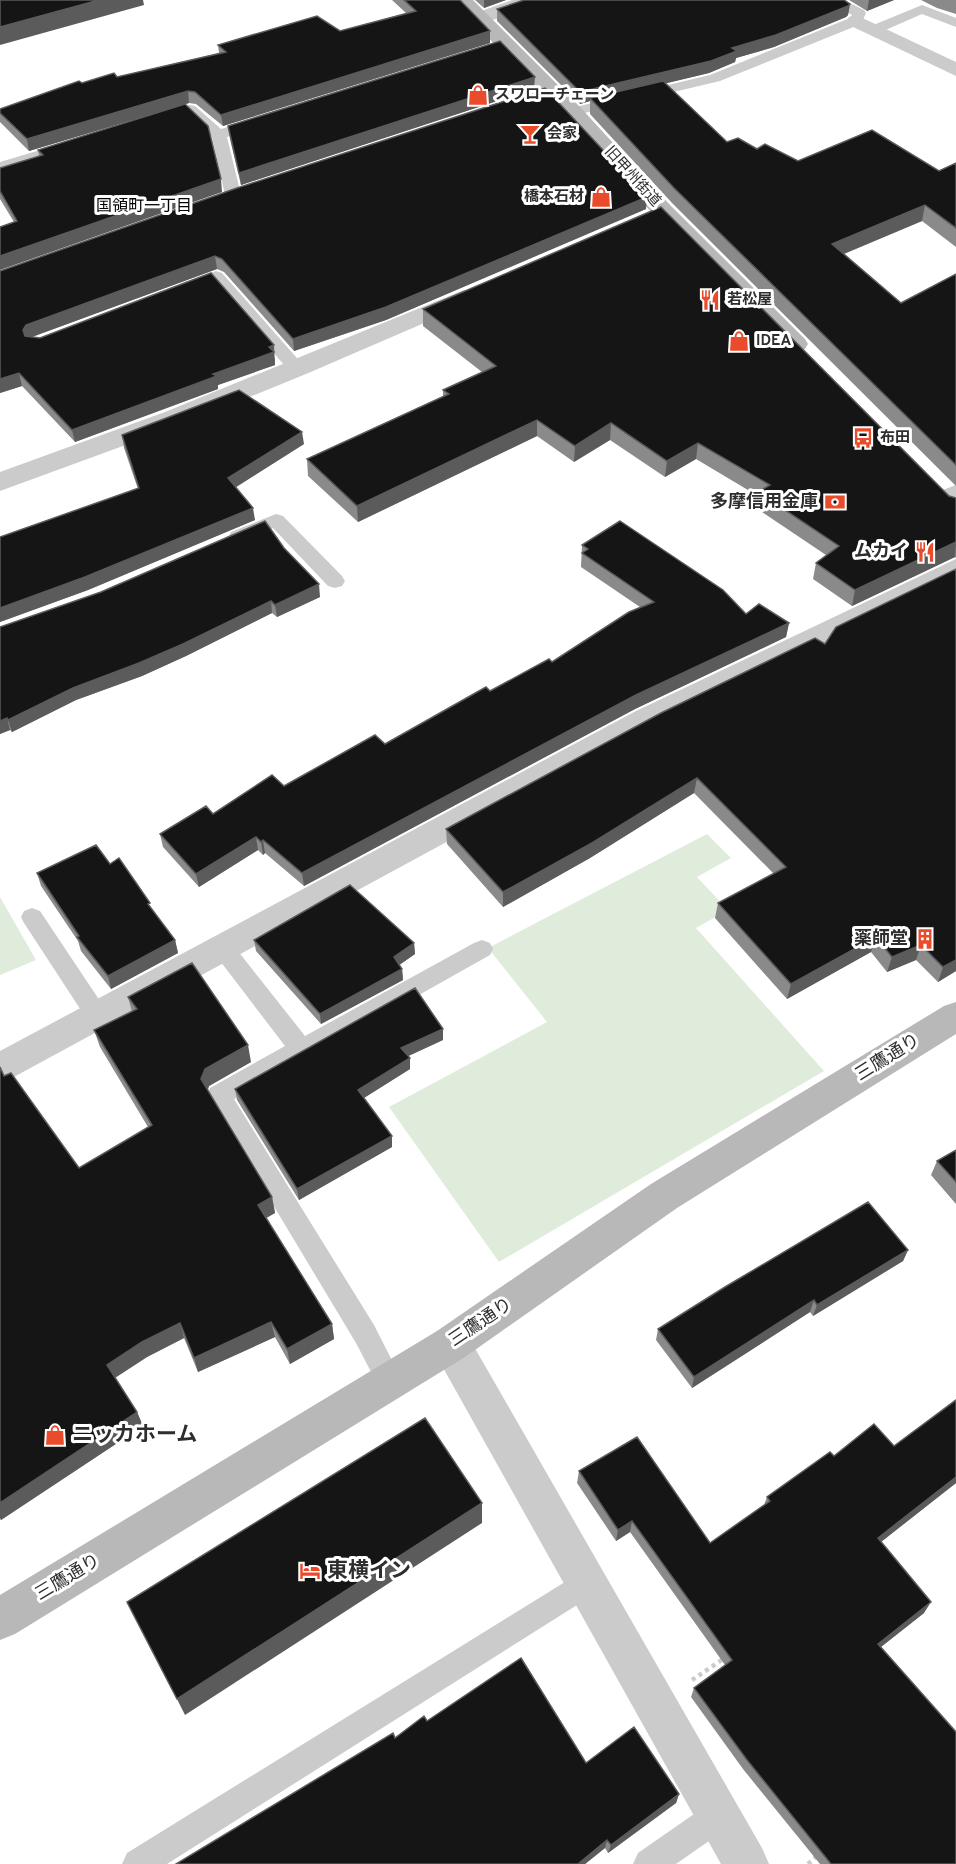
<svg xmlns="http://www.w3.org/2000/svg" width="956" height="1864" viewBox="0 0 956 1864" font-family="Overpass,'Noto Sans JP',sans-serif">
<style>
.green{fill:#e0ecdb}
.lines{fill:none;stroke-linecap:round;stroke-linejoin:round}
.path{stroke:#cbcbcb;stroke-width:4.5;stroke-dasharray:4 4;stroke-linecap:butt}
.lane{fill:#cbcbcb;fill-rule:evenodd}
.street{fill:#cbcbcb;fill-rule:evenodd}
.secondary{fill:#b8b8b8;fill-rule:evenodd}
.wall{fill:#8a8a8a}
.shaded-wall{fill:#5b5b5b}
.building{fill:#151515;stroke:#5b5b5b;stroke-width:1.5}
.labels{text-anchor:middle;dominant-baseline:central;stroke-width:6;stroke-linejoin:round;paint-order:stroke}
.far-poi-label{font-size:15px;font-weight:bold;fill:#2e2e2e;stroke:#fff;text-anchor:start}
.far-street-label{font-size:15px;fill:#2e2e2e;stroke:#fff}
.far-neighbourhood-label{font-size:16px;fill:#000;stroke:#fff}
.poi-label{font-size:18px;font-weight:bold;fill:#2e2e2e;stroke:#fff;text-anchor:end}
.street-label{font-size:18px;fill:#2e2e2e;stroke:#fff}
.near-poi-label{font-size:21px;font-weight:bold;fill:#2e2e2e;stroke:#fff;text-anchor:start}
</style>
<rect width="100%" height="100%" fill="#fff"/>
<path class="green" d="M707 834 731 858 697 877 728 910 696 928 824 1071 499 1262 389 1107 547 1022 488 948Z
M0 897 36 960 0 975Z"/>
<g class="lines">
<path class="path" d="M692 1680 723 1659
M808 1864 817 1856"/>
<path class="lane" d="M827 0H844L864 10 866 13 861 24 720 81 572 116 565 112 567 109 710 75 850 18 852 15Z
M922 5 956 18V27L922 14 881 32H871L869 29 871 26Z
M190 105 195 106 221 129 257 118 264 122 262 125 227 137 241 195 238 198H228L225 195 212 137 187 114 176 117 169 113 171 110Z
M67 142 75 147 72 150 0 172V162Z
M216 271 222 273 303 365 306 369 303 373H291L213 283 187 292 179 287 181 284Z
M956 485V498L946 501 940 499 937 495 940 491Z
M276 514 283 516 342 576 345 581 342 586 335 588 328 586 273 528 245 540 238 542 231 540 229 536 231 532Z
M32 908 40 911 106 1010 110 1017 106 1024 98 1027 90 1024 24 923 21 917 24 911Z
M222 938 230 941 305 1036 474 943 482 940 490 943 493 949 490 955 234 1099 374 1325 403 1382 399 1391 390 1395 381 1391 356 1343 207 1095 210 1088 285 1046 214 953 211 947 214 941Z
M586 1569 596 1573 600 1583 596 1593 167 1864H122L127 1853Z
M718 1801 729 1805 733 1816 729 1827 676 1864H633L638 1853 707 1805Z"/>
<path class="street" d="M512 0H541L538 4 487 22H473L470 18 473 14Z
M856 15 956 62V76L849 25 846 21 849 17Z
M464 290 473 292 476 297 473 302 306 374 183 424 0 491V472L165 412Z
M956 559V580L658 727 12 1078 0 1083V1051L636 711Z
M451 1326 465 1331 762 1848 769 1864H721L437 1357 432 1344 437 1331Z"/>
<path class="secondary" d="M452 0H473L580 107 671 206 805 339 808 344 805 349 796 351 787 349 655 216 564 117Z
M956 1002V1034L677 1208 465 1357 15 1634 0 1640V1595L437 1331 651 1184 944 1006Z"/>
</g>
<path class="wall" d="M392 0H460L490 31V43L223 126 196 104 189 103 29 151 0 122V109L82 83 117 77 219 53 218 45 340 31 406 13Z
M475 0H506L484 8Z
M849 0H894L867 11Z
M921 0H956V14L937 8Z
M850 4 848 15 846 17 774 47 736 58 735 62 709 73 666 83 727 142 757 149 798 161 939 171 956 163V247L922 221 844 254 901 303 956 274V486L673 204 590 114V101L580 104 497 21V9Z
M534 89 241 185 230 139 228 126Z
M38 150 222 192 14 222 0 199V168L39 156Z
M646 209 386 320 294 351 224 272 217 269 32 337 275 358V365L218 385V389L75 442 22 386 0 393V271Z
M423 309 956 498V558L955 557 852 606 813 579 816 563 826 555 756 508 758 496 696 459 665 477 610 440 574 462 537 436 358 522 308 476 307 459 443 396V390L482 372 423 326Z
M122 435 304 444 235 487 255 520 88 590 0 622V537L138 489 124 448Z
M582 545 746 614 789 623 786 637 635 709 304 886 265 853 263 855 258 850 199 887 163 847 160 834 284 786 385 744 490 691 552 662 640 607 581 567Z
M284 548 320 597 277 617 272 613 186 656 142 676 76 700 12 732 10 730 0 734V627Z
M825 644 956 971 938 982 916 960 887 972 871 952 787 999 715 918 718 903 774 874 694 793 590 858 503 907 447 844 446 829Z
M110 864 151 908 175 940 178 953 111 989 81 951 78 941 41 886 37 873Z
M254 940 414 943 415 954 399 965 402 969 403 980 321 1024 256 951Z
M128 997 251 1062 209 1086 208 1090 272 1197 275 1213 266 1218 332 1324 334 1339 290 1364 275 1337 198 1372 184 1338 147 1357 115 1378 137 1412 143 1426 1 1520 0 1518V1067L4 1076 79 1168 148 1127 100 1047 94 1030 132 1012Z
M443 1040 408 1056 410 1069 364 1098 392 1136V1147L299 1200 237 1100 235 1089Z
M956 1150V1204L931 1175 937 1161Z
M908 1250 903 1261 813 1316 810 1312 692 1388 656 1340 658 1329Z
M956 1400V1483L881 1542 924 1613 881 1647 956 1864H820L743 1769 691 1697 694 1688 725 1665 630 1532 616 1541 577 1483 579 1471 710 1543 764 1505 767 1497 834 1456 894 1446Z
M427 1721 586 1763 679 1794 676 1803 608 1853 605 1848 585 1864H176L395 1738Z"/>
<path class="shaded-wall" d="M99 0H143L144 5 0 45V27Z
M484 0H506L484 8Z
M869 0H894L867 11Z
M850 4 848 15 846 17 774 47 736 58 735 62 709 73 593 101 590 98V101L580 104V92L732 48Z
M490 31V43L223 126 221 115Z
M535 77 534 89 241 185 239 173Z
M188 91 189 103 29 151 27 139Z
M221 179 222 192 0 270V256Z
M647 197 646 209 386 320 294 351 293 339Z
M925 205 922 221 829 260 832 244Z
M215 256 217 269 29 338 26 343 23 330 26 325Z
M274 345 275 365 218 385V389L75 442 72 430 213 374Z
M19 373 22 386 0 393V379Z
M537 420V436L358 522 357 506Z
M611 423 610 440 574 462 575 446Z
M302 432 304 444 230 491 228 478Z
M698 443 696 459 665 477 667 461Z
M253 508 255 520 88 590 0 622V608Z
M956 542 955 557 852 606 855 590Z
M319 584 320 597 277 617 275 605Z
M271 601 272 613 186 656 142 676 76 700 12 732 8 720 73 688Z
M789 623 786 637 635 709 304 886 302 873 636 695Z
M7 718 10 730 0 734V721Z
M697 778 694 793 590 858 503 907V892Z
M256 837 258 850 199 887 196 874Z
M263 840 265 853 263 855 261 842Z
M876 937 871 952 787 999 791 984Z
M175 940 178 953 111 989 108 976Z
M414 943 415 954 395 968 394 957Z
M921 945 916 960 887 972 892 957Z
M956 960V971L938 982 943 967Z
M402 969 403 980 321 1024 320 1014Z
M443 1029V1040L402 1059 401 1048Z
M248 1045 251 1062 209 1086 205 1096 201 1079 205 1069Z
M410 1058V1069L359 1101 358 1090Z
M392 1136V1147L299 1200 297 1189Z
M272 1197 275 1213 261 1221 258 1205Z
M908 1250 903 1261 813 1316 817 1305Z
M814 1300 810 1312 692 1388 694 1377Z
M271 1322 275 1337 198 1372 194 1358Z
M180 1323 184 1338 147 1357 113 1379 107 1365 142 1342Z
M332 1324 334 1339 290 1364 287 1349Z
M137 1412 143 1426 1 1520 0 1518V1503Z
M956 1477V1483L872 1549 878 1538Z
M482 1503V1523L185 1715 177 1699Z
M632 1521 630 1532 616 1541 618 1530Z
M931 1602 924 1613 872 1654 878 1644Z
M679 1794 676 1803 608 1853 611 1845Z
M607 1840 605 1848 585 1864H578Z"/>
<path class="building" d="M0 0H99L0 27Z
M404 0H460L490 31 221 115 195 92 188 91 27 139 0 113V109L79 81 82 83 114 73 117 77 226 52 218 45 317 16 340 31 416 11Z
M524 0H844L850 4 848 6 776 35 732 48 737 51 711 61 580 92 497 9Z
M500 41 535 77 239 173 228 126Z
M663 81 727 142 738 138 757 149 765 144 798 161 872 130 939 171 956 163V228L925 205 832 244 901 303 956 274V465L674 188 590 98Z
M545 88 647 197 386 307 293 339 222 259 215 256 26 325 23 330 25 336 40 338 211 273 274 345 269 347 274 352 213 374 217 376 72 430 19 373 0 379V271L237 188Z
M185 104 208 126 221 179 0 256V227L17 221 0 191V168L43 155 38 150Z
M661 207 949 496 956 498V542L855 590 816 563 839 546 758 492 770 485 698 443 667 461 611 423 575 446 537 420 357 506 307 459 449 394 443 390 496 366 423 309Z
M239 390 302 432 228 478 253 508 85 577 0 608V537L139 488 122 435Z
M265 521 284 548 319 584 275 605 271 601 183 644 139 663 73 688 8 720 7 718 0 721V627L101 592Z
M620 521 723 590 746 614 759 604 789 623 636 695 302 873 263 840 261 842 256 837 196 874 160 834 206 806 213 814 272 775 284 786 375 735 385 744 486 687 490 691 549 659 552 662 629 612 654 602 582 553 588 549 582 545Z
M956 569V960L943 967 921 945 892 957 876 937 791 984 718 903 786 867 697 778 592 843 503 892 446 829 661 713 815 638 825 644 836 627Z
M96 845 110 864 119 858 150 903 148 904 175 940 108 976 77 937 79 936 37 873Z
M350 885 414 943 394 957 402 969 320 1014 254 940Z
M192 963 248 1045 205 1069 201 1079 272 1197 258 1205 332 1324 287 1349 271 1322 194 1358 180 1323 142 1342 107 1365 137 1412 0 1503V1067L4 1076 11 1073 79 1168 152 1125 94 1030 137 1009 128 997Z
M415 988 443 1029 401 1048 410 1058 358 1090 392 1136 297 1189 235 1089Z
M956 1150V1182L937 1161Z
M868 1202 908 1250 817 1305 814 1300 694 1377 658 1329 725 1287Z
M956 1400V1477L878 1538 931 1602 878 1644 956 1732V1864H831L747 1760 694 1688 732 1660 632 1521 618 1530 579 1471 637 1437 710 1543 770 1501 767 1497 830 1452 834 1456 874 1424 894 1446Z
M425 1418 482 1503 177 1699 127 1602Z
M521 1658 586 1763 634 1727 679 1794 611 1845 607 1840 578 1864H176L393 1733 395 1738 424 1716 427 1721Z"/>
<defs>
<g id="shop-bare" transform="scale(1.62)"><path d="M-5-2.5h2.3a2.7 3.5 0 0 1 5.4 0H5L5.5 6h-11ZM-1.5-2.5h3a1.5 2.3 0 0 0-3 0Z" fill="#ea4b2b" stroke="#fff" stroke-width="2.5" paint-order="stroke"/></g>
<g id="bar-bare" transform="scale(1.62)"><path d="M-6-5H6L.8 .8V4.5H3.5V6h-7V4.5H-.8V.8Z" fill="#ea4b2b" stroke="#fff" stroke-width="2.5" paint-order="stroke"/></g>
<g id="restaurant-bare" transform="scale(1.62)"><path d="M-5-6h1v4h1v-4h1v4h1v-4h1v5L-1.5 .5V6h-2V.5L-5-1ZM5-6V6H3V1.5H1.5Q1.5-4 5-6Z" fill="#ea4b2b" stroke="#fff" stroke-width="2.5" paint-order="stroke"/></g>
<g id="bus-bare" transform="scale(1.62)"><path d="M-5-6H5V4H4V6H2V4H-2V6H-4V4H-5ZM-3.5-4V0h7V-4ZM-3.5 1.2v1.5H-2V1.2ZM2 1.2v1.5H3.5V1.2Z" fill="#ea4b2b" stroke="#fff" stroke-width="2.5" paint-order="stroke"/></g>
<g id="bank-bare" transform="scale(1.62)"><path d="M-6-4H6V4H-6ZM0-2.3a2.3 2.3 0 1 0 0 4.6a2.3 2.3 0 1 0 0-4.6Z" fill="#ea4b2b" stroke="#fff" stroke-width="2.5" paint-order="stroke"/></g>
<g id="building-bare" transform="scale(1.62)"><path d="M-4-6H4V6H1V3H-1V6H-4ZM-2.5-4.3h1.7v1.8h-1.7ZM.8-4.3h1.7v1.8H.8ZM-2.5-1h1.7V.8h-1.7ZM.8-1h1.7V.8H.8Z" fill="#ea4b2b" stroke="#fff" stroke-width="2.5" paint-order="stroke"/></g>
<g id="hotel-bare" transform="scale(1.62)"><path d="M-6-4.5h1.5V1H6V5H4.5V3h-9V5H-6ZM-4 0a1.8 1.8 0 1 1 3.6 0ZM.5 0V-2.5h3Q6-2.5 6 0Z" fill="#ea4b2b" stroke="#fff" stroke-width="2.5" paint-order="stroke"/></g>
</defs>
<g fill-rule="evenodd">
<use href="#shop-bare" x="478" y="95"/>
<use href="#bar-bare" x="530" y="134"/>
<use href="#shop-bare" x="601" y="197"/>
<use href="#restaurant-bare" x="710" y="300"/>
<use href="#shop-bare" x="739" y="341"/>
<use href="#bus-bare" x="863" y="438"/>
<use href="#bank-bare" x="835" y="502"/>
<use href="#restaurant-bare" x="925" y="552"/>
<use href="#building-bare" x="925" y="939"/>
<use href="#shop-bare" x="55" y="1435"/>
<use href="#hotel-bare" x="310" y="1571"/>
</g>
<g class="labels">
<g class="far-poi-label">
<text x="495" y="95">スワローチェーン</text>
<text x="547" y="134">会家</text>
<text x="584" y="197" text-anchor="end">橋本石材</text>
<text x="727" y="300">若松屋</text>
<text x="756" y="341">IDEA</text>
<text x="880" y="438">布田</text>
</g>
<g class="far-street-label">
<text transform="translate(632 177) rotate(48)">旧甲州街道</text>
</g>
<g class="far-neighbourhood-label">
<text x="144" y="207">国領町一丁目</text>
</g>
<g class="poi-label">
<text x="818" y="502">多摩信用金庫</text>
<text x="908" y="552">ムカイ</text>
<text x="908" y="939">薬師堂</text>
</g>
<g class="street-label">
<text transform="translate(888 1058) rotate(-32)">三鷹通り</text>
<text transform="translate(481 1323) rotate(-34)">三鷹通り</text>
<text transform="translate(68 1578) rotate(-31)">三鷹通り</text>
</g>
<g class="near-poi-label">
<text x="72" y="1435">ニッカホーム</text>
<text x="327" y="1571">東横イン</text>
</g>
</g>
</svg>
